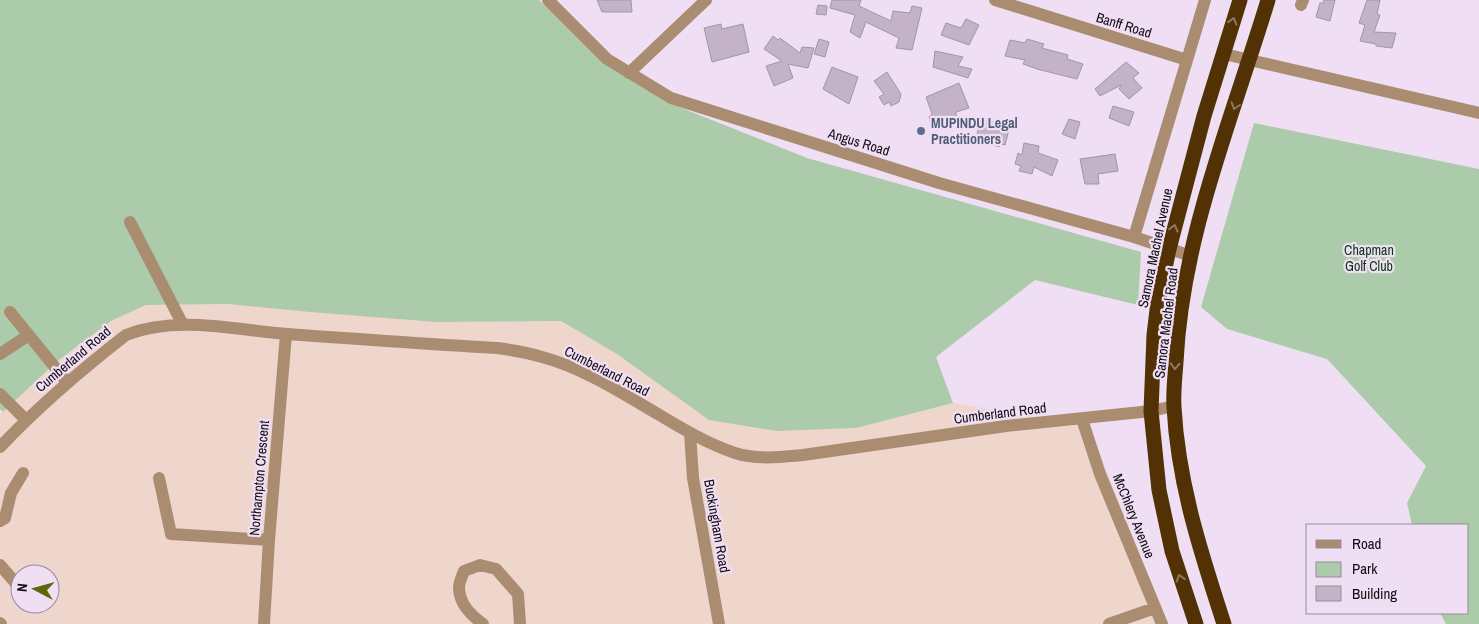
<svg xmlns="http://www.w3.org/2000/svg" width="1479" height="624" viewBox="0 0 1479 624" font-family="'Archivo Narrow',sans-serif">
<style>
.commercial{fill:#eed6cc;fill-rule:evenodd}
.green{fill:#abcbaa}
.building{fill:#c4b3c7;stroke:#a494a7}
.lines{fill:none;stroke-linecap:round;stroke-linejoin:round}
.minor{stroke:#aa8d70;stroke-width:12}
.highway{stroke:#523104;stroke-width:15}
.oneway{stroke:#917764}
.service-dot{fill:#5c6f8a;stroke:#f0dff4;stroke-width:2}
.labels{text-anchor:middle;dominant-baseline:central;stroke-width:4.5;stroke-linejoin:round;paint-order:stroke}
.street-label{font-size:14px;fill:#120c13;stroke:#f0dff4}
.service-label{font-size:14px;font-weight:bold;fill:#4e5e75;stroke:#f0dff4;text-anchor:start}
.park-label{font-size:14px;fill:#06390a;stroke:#f0dff4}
</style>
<rect width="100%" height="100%" fill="#f0dff4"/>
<path class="commercial" d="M227 304 436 322 561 321 617 354 856 428 953 403 1089 426 1167 624H7L0 615V414L55 363 111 321 146 305ZM20 574H50V604H20Z"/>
<path class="green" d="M0 0H539L606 61 674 105 807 158 1141 252 1138 305 1035 280 936 357 953 403 856 428 777 431 709 420 617 354 561 321 436 322 310 312 227 304 146 305 111 321 55 363 3 412 0 409Z
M1254 123 1479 169V624H1446L1440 613H1468V525H1412L1407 503 1426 466 1327 359 1227 329 1201 307Z"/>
<path class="building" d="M597 0H631L632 12H602Z
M832 0H861L859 6 891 21 893 11 910 13 912 6 922 8 912 50 896 48 899 38 866 22 860 38 850 32 855 15 830 8Z
M1324 0H1335L1330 21 1316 17 1320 3H1323Z
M1367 0H1380L1377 14 1380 15 1374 32 1396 33 1392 48 1376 46V44L1360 41 1365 25 1359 23Z
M818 5 827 6 826 15 816 14Z
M966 19 979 25 969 45 941 35 946 23 961 28Z
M721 24 722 29 743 24 749 52 712 62 704 28Z
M773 36 778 40 780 38 800 53 802 47 814 48 808 68 788 64 793 78 774 86 766 66 782 61 764 49Z
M819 39 829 42 825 57 814 54Z
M1027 39 1044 44 1042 48 1068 55 1067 59 1083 64 1077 79 1037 69 1023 64 1025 60 1005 56 1010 40 1025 43Z
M935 51 963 57 958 66 972 69 968 78 933 67Z
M1126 62 1139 73 1133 78 1142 88 1129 99 1119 89 1121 85 1100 96 1095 89Z
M832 67 858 77 849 104 823 89Z
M887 72 901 94 899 102 891 106 889 102 884 105 879 97 884 94 874 81Z
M959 83 969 108 956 112V118L932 127 929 117 932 114 926 97Z
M1113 106 1134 112 1129 126 1109 118Z
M981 119 1010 126 1005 145 1001 144 999 147 991 144 992 137 977 134Z
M1069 119 1080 122 1075 139 1062 134Z
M1024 143 1039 146 1038 153 1058 160 1052 176 1034 167 1032 174 1019 171 1021 166 1015 164 1018 153 1022 155Z
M1115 154 1118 171 1098 174 1099 184H1085L1080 159Z"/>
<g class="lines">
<path class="minor" d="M548 0 607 59 671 98 939 183 1134 237 1191 256
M995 0 1187 60
M1301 5 1303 0
M1224 54 1479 113
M629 73 706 0
M130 222 183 325
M1134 237 1205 0
M10 312 67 382
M0 354 29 335
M0 394 26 420
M1082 419 1100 474 1162 624
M690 433 693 478 719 624
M0 447C39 406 81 370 126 335 177 315 235 330 288 334 358 339 427 344 497 348 512 350 527 352 542 357 580 367 617 390 651 410 678 426 705 443 735 453 757 460 781 457 803 455L1006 426 1151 411 1174 406
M159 478 171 534 269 540
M0 521 5 518 11 493 23 473
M0 565 20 588
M0 623 1 624
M264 624 269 540 286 334
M483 624C471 615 459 604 459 587 459 583 462 576 464 571L480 565 496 569 518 594 520 624
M1109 624 1155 608"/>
<path class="highway" d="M1196 624 1172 551 1159 490 1151 411 1154 335 1158 302 1169 249 1204 116 1240 0
M1224 624C1201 553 1178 483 1174 407 1173 392 1175 377 1176 362 1182 237 1232 119 1268 0"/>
</g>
<defs><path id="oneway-chevron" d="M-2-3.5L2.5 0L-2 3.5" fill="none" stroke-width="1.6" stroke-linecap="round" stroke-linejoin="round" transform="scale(1.25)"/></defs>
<g class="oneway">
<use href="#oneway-chevron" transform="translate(1233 21) rotate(-73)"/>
<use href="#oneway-chevron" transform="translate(1235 106) rotate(108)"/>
<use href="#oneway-chevron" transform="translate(1174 228) rotate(-75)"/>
<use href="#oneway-chevron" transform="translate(1175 366) rotate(93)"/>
<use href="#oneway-chevron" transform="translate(1180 578) rotate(-107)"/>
</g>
<circle class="service-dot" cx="921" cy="131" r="5"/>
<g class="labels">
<g class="street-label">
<text transform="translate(1124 25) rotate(17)">Banff Road</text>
<text transform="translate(859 142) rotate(17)">Angus Road</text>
<text transform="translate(1155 248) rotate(-78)">Samora Machel Avenue</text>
<text transform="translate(1166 323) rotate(-83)">Samora Machel Road</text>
<text transform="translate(73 359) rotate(-40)">Cumberland Road</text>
<text transform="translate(607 371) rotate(27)">Cumberland Road</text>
<text transform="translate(1000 413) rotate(-7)">Cumberland Road</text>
<text transform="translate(259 478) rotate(-85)">Northampton Crescent</text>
<text transform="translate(1134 516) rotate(68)">McChlery Avenue</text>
<text transform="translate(717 526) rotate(80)">Buckingham Road</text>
</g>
<g class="service-label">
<text x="931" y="123">MUPINDU Legal<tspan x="931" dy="16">Practitioners</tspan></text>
</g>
<g class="park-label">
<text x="1369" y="250">Chapman<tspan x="1369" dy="16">Golf Club</tspan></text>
</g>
</g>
<rect x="1306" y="524" width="162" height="90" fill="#f0dff4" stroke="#978b9a"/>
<rect x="1316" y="540" width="25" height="8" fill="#aa8d70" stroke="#978b9a"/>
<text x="1352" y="549" font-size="15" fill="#120c13">Road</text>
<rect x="1316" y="562" width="25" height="15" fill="#abcbaa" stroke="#978b9a"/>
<text x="1352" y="574" font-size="15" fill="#120c13">Park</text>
<rect x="1316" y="586" width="25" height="15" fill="#c4b3c7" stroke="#978b9a"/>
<text x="1352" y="599" font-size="15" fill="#120c13">Building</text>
<g transform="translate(35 589) rotate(276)"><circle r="24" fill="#f0dff4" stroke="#978b9a"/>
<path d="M0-4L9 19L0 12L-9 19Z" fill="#5b670b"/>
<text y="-8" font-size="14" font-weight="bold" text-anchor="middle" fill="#120c13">N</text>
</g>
</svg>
